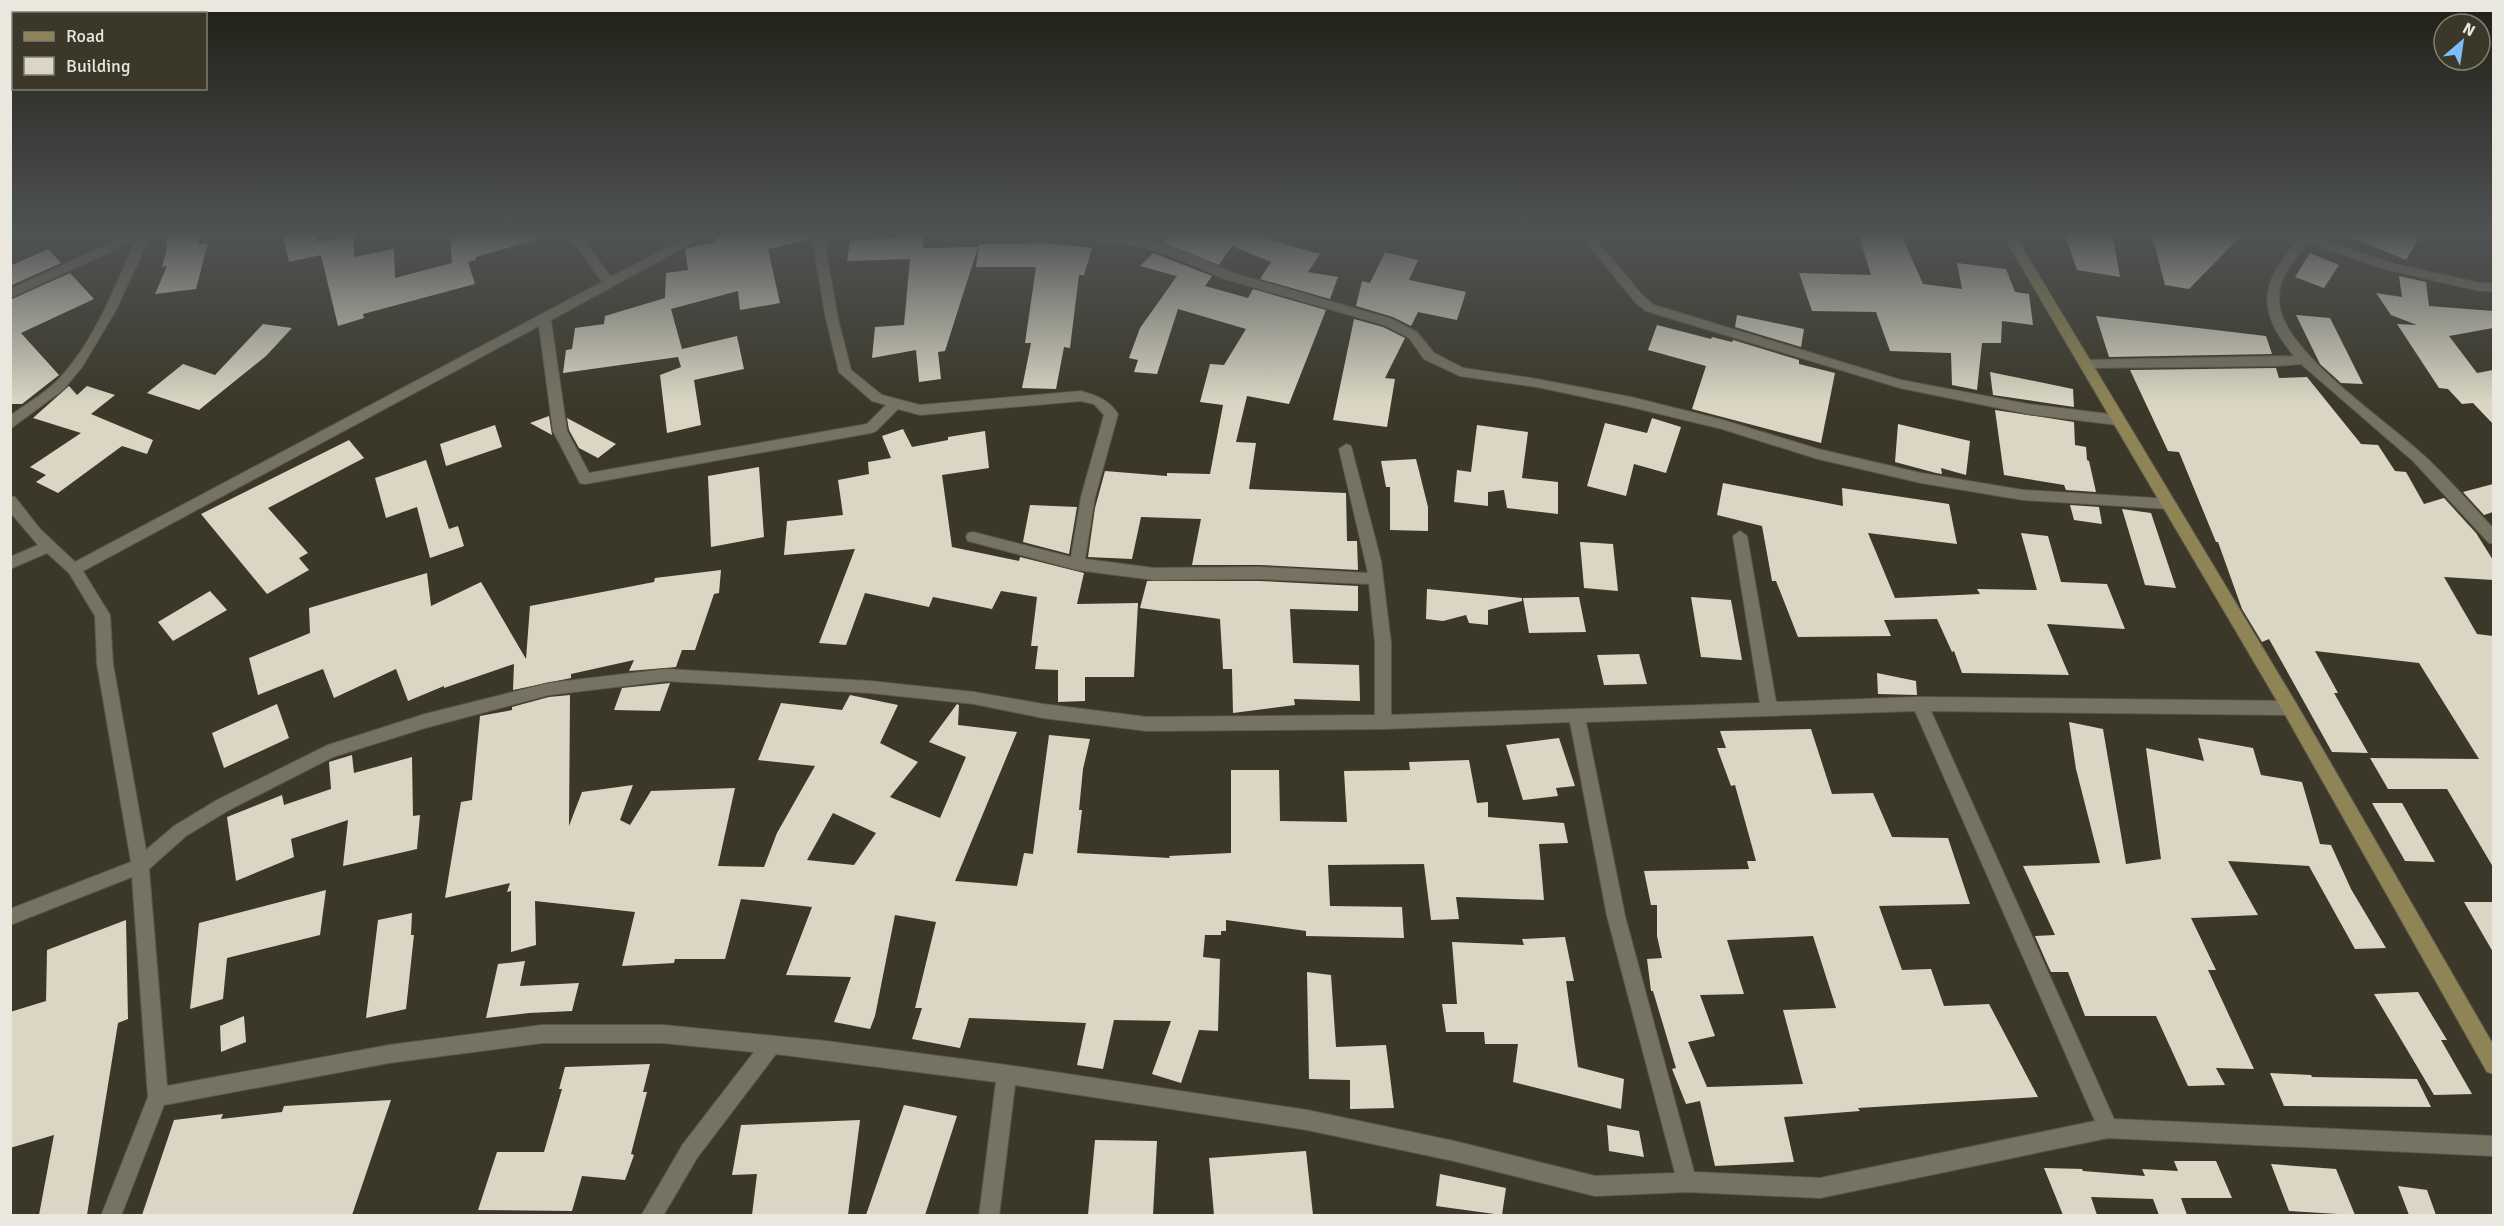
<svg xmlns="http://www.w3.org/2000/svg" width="2504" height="1226" viewBox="0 0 2504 1226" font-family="Signika,sans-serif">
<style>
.building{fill:#dad6c3;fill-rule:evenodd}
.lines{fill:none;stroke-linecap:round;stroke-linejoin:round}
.street-casing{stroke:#5a574a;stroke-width:2}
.secondary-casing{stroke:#5a574a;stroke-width:2}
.street{fill:#777362;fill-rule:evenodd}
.secondary{fill:#8e8455;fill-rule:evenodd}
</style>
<rect width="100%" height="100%" fill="#3b3829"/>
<path class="building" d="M181 232H198L199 244 208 243 196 289 155 294 167 266 162 267 167 248 166 236Z
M282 232H316L318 242 354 234V257L394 249 395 278 452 263 450 238 478 232H541L542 238 476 257V260L468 262 475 284 363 314 364 318 338 326 321 255 289 262Z
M746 232H806L807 240 768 249 780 303 740 310 738 291 671 309 682 349 737 336 744 369 694 380 701 425 667 433 660 375 681 367 678 357 563 373 566 350 572 349 575 328 604 324 605 316 665 298 666 273 688 270 685 249 715 242V238Z
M1173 232H1251L1274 241 1320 254 1308 272 1338 277 1330 299 1260 279 1271 262 1232 246 1219 265 1163 243Z
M1858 232H1900L1923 284 1962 289 1957 263 2006 269 2015 292 2029 294 2033 325 2002 321 2001 343H1982L1977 390 1952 385 1951 353 1890 351 1876 312 1812 311 1799 273 1871 275Z
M2064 232H2112L2120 277 2077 270Z
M2151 232H2245L2189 289 2165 285Z
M2338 232H2399L2419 239 2406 260Z
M924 235 923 248 978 247 945 351 938 352 941 379 919 382 916 350 872 358 875 327 904 325 910 259 847 261 850 241Z
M1045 243 1092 248 1084 275H1079L1070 348 1064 347 1056 389 1022 388 1031 343H1025L1036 267H976L979 244Z
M48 249 61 263 10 286V266Z
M1385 252 1418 260 1409 280 1466 292 1457 320 1418 312 1411 326 1393 317 1356 306 1362 281 1370 283Z
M1153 253 1212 276 1205 286 1248 298 1253 289 1326 310 1289 404 1247 396 1236 442 1256 443 1249 489 1346 493 1347 541H1357L1358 570 1260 565H1192L1201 519 1141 517 1132 559 1088 557 1095 508 1105 471 1167 476V473L1210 474 1223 405 1200 402 1210 364 1224 365 1246 329 1178 309 1157 374 1134 372 1138 360 1129 358 1140 328 1177 276 1140 266Z
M2310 253 2339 265 2324 288 2295 277Z
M70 273 94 299 21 333 59 375 22 404H10V300Z
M2399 276 2426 282 2429 306 2493 311V328L2449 336 2477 373 2493 370V424L2473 403 2462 404 2448 389 2439 388 2397 324 2417 325 2391 315 2376 293 2402 297Z
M1737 315 1804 329 1801 347 1735 327Z
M2296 315 2330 318 2363 384 2341 383 2320 364Z
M2096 316 2266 336 2272 354 2109 357Z
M1354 319 1383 327 1405 338 1385 378 1395 379 1387 427 1333 420Z
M263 324 292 328 266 356 199 410 147 393 183 364 215 375Z
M1657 325 1711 339 1712 337 1732 342 1733 340 1799 360V364L1835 373 1821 443 1692 409 1706 366 1648 350Z
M2276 368 2279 378 2307 377 2361 444 2378 445 2395 471 2406 472 2424 504 2444 498 2476 533 2493 560V580L2444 577 2477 634 2493 636V867L2447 789H2388L2370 758 2479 759 2419 663 2315 651 2338 693H2334L2368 753 2332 752 2269 639 2262 642 2242 609 2218 542H2216L2179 452 2168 451 2130 370Z
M1990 372 2073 389 2074 407 1993 395Z
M69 386 77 395 87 386 115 395 91 414 153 440 147 454 122 446 58 493 36 482 46 475 30 467 81 433 33 418Z
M1995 410 2074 422 2075 445 2086 447 2087 460 2089 461 2096 492 2066 490 2064 485 2004 475Z
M549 416 552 435 530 423Z
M567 418 616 444 598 458 579 448 569 430Z
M1652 418 1681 427 1666 473 1634 464 1626 496 1587 486 1605 423 1647 433Z
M1898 424 1970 441 1966 475 1941 468 1942 474 1936 473 1895 462Z
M495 425 502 447 446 466 440 444Z
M1477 425 1528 432 1522 478 1558 482V514L1507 508 1504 490 1488 492V506L1454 502 1457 470 1471 472Z
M903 429 912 447 948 440V437L985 431 989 468 942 475 952 547 1019 561 1020 557 1084 573 1077 604 1138 603 1134 677H1085V701L1058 702V670L1035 669 1038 646H1031L1037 597 1001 591 992 609 933 597 929 607 865 593 846 645 819 643 855 549 784 555 787 521 843 515 838 480 869 474 868 462 891 458 882 436Z
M349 440 364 458 268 508 308 553 299 558 309 570 267 594 201 514Z
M1416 459 1428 507V531L1390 530V487H1386L1381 461Z
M426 460 449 529 458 526 464 546 430 558 417 507 386 518 375 478Z
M759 467 764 537 711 547 708 476Z
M1723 483 1843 506 1842 488 1949 504 1957 544 1868 533 1895 598 1980 594 1977 589 2037 590 2021 533 2048 536 2061 582 2107 584 2125 629 2047 624 2069 675 1962 673 1954 651 1952 652 1937 619 1884 620 1891 636 1798 637 1776 581H1772L1762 526 1717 515Z
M2493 484V512L2484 515 2463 492Z
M1030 505 1077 507 1069 554 1023 542Z
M2070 505 2099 507 2102 524 2074 520Z
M2122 509 2151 513 2176 588 2145 585Z
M1580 542 1613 544 1618 591 1584 588Z
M721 570 719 593 714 594 695 650H682L676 667 629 671 634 660 571 674V678L513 690 514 664 444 688V686L408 701 396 669 334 698 323 669 258 695 249 658 310 633 309 608 427 573 431 606 481 582 526 659 530 606 654 582 655 578Z
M1147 581H1260L1358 586V611L1290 609 1293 663 1359 665 1360 701 1294 699 1295 705 1233 713 1232 669H1223L1220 619 1140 608Z
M1427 589 1522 598V601L1488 610V625L1469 623 1466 615 1443 621 1426 619Z
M210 591 227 610 173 641 158 622Z
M1579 597 1586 632 1529 633 1523 598Z
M1691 597 1731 600 1742 660 1701 657Z
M1639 654 1647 684 1604 685 1597 655Z
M1877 673 1916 681 1917 695 1878 694Z
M670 683 660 711 614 710 622 688Z
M570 695 569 826 582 792 633 785 620 820 630 825 651 791 735 788 718 866 764 867 777 833 815 766 758 760 781 703 842 710 850 695 898 705 880 743 918 762 890 797 940 818 966 757 929 742 957 704 959 705 958 725 1017 732 955 881 1017 886 1024 853 1033 854 1049 735 1090 739 1083 769 1079 810H1082L1077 853 1170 858 1169 856 1231 853V770H1279L1280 821 1347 822 1344 771 1410 770 1409 762 1469 760 1477 803 1488 802V817L1564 823 1568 843 1539 844 1544 900 1456 897 1459 919 1431 920 1424 864 1328 865 1330 906 1402 907 1404 938 1306 936V931L1226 920V931H1221V935H1205L1203 957 1220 959 1218 1031 1199 1030 1181 1083 1152 1074 1171 1021 1114 1020 1103 1069 1077 1065 1086 1023 969 1018 960 1048 912 1039 922 1008H915L936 922 895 915 875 1016 870 1029 834 1022 851 977 786 975 812 907 741 899 725 959H675L674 963 622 966 635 912 535 901 536 945 511 952V891L507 892 510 883 445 898 461 802 472 800 480 716 512 710V707L549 697ZM833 813 876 833 854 865 807 860Z
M277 704 289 738 224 768 212 733Z
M2069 722 2103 729 2126 864 2161 859 2146 748 2204 761 2198 738 2253 748 2261 775 2302 782 2320 844 2331 845 2351 889 2386 948 2355 949 2309 866 2228 861 2258 915 2191 918 2216 970H2208L2254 1069 2216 1068 2225 1085 2188 1086 2156 1016H2085L2068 972H2051L2045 959 2035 936 2055 935 2023 866 2100 863 2076 769Z
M1811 729 1832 794 1873 793 1892 837 1948 838 1970 904 1879 906 1902 970 1931 969 1944 1006 1989 1004 2038 1097 1858 1108 1860 1111 1784 1117 1794 1162 1715 1166 1700 1101 1686 1104 1672 1069 1676 1068 1653 991H1651L1647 959 1662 958 1657 936V905H1651L1644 871 1749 869 1747 861H1756L1735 785 1731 786 1717 748H1726L1720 731ZM1813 936 1836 1008 1783 1010 1803 1084 1707 1087 1688 1042 1715 1036 1700 995 1744 994 1727 940Z
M1559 738 1575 786 1556 788 1558 796 1523 800 1506 745Z
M352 755 354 773 412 757 413 816 420 815 417 849 343 866 348 820 291 839 294 857 236 881 227 817 282 795 284 805 331 789 329 762Z
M2372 803H2402L2435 862 2405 861Z
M326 890 320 935 227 958 223 999 190 1009 199 923Z
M2464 902H2493V952Z
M412 913 411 935H414L406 1009 366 1018 378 920Z
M126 920 128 1019 118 1023 87 1215H39L54 1135 10 1148V1012L46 1001 47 950Z
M1565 937 1574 981H1566L1578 1067 1624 1079 1621 1109 1513 1082 1518 1044H1485L1484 1032H1446L1442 1004H1457L1452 942 1524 945 1522 939Z
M525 961 520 986 579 983 572 1011 529 1013 486 1018 498 964Z
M1307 972 1331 975 1336 1047 1386 1045 1394 1108 1350 1109V1080L1309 1079Z
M2418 992 2447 1040H2441L2472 1094 2434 1095 2374 994Z
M244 1016 246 1042 221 1052 220 1026Z
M650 1064 643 1092H647L631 1154 634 1155 625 1180 582 1176 572 1211 478 1210 497 1152H544L562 1089H559L565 1067Z
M2270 1073 2311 1075 2312 1077 2417 1079 2431 1107 2284 1106Z
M391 1100 352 1215H142L174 1120 223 1114 221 1119 282 1112 284 1106Z
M904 1105 957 1116 925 1215H866Z
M860 1120 848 1215H752L757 1174 732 1175 741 1125Z
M1607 1125 1639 1131 1644 1157 1609 1151Z
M1095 1140 1157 1141 1153 1215H1088Z
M1306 1151 1313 1215H1214L1209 1158Z
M2174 1161H2216L2232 1198H2181L2187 1215H2159L2153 1199 2091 1197 2097 1215H2063L2044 1168 2082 1169 2083 1171 2145 1176 2142 1169 2178 1171Z
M2271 1164 2336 1169 2355 1215 2289 1211Z
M1440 1174 1506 1188 1502 1215 1436 1206Z
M2398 1186 2427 1190 2436 1215H2409Z"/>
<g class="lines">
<g class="street-casing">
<path id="street" d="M135 232H152L116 310 82 367 63 390 10 429V416C26 404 44 394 58 380 95 341 114 288 136 240L10 298V289Z
M566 232H578L611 277 698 232H712L551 320 567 431 589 473 867 424 886 405 872 401 839 372 826 319 811 232H894L888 236 824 240 838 319 851 370 882 395 920 405 1081 391C1097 396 1108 399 1118 414L1095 497 1085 559 1154 568 1260 567 1368 573 1339 449 1346 444 1351 446 1381 561 1391 643V715L1760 703 1733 536 1740 531 1747 536 1776 702 1920 697 2290 701 2296 703 2298 708 2296 713 2290 715 1931 711 2114 1119 2494 1136V1156L2108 1138 1820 1198 1687 1192 1595 1196 1454 1161 1307 1130 1015 1085 999 1216H979L996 1082 776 1054 697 1158 663 1216H641L683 1144 754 1052 663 1043H542L389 1063 164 1105 121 1216H101L148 1097 132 877 10 925V909L131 862 97 664 95 616 69 573 47 553 10 569V557L38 545 10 512V496L15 497 40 529 75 562 602 282ZM539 326 553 431 580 483 585 484 871 433 876 431 898 409 920 415 1081 401 1094 404 1104 415 1081 497 1071 557 973 532 968 533 966 537 968 541 1077 570 1154 580 1260 579 1369 584 1375 643V715L1147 717 1043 704 974 692 870 681 666 669 549 683 425 714 328 745 217 800 174 826 146 850 113 664 110 615 83 571ZM666 681 870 693 974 704 1043 718 1147 731 1383 729 1570 722 1607 916 1675 1173 1595 1176 1454 1141 1307 1110 1007 1065 826 1041 663 1025H542L389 1045 167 1086 149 869 186 836 229 810 333 757 425 728 549 695ZM1915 711 2095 1121 1820 1178 1694 1172 1625 916 1586 722Z
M1047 232H1080L1142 239 1179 250 1233 273 1392 319 1417 332 1434 353 1463 368 1537 379 1631 397 1723 420 1818 449 1921 473 2023 490 2170 499 2177 504 2170 509 2023 500 1921 483 1818 459 1722 429 1631 407 1537 387 1460 376 1424 359 1409 338 1384 325 1225 279 1171 256 1141 247 1053 236Z
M1578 232H1590L1643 296 1654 305 1901 380 2028 404 2117 415 2124 420 2117 425 2028 414 1900 388 1646 311 1635 302Z
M2305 232H2317L2313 237 2395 264 2480 283H2494V291H2480L2388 270 2308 243C2291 263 2275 280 2280 308 2289 355 2384 419 2421 453 2447 476 2470 504 2494 529V544L2489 543 2413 461 2301 364 2275 366 2085 368 2079 364 2085 360 2294 356C2250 303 2265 278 2305 232Z"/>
</g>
<g class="secondary-casing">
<path id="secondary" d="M2001 232H2013L2296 703 2494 1046V1074L2487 1072 2284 713Z"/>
</g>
<use href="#street" class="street"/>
<use href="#secondary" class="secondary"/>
</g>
<linearGradient id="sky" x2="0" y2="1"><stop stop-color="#201f17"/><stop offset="0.58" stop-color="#4f5354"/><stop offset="1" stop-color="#4f5354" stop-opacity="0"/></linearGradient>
<rect width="2504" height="403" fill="url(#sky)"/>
<rect width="2504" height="1226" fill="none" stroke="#e9e7de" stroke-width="24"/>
<rect x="12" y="12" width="195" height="78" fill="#3b3829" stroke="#817e71" stroke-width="1.5"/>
<rect x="24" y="32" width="30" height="9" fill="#8e8455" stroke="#817e71" stroke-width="1.5"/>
<text x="66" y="42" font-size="18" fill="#e9e7de">Road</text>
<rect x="24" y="57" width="30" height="18" fill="#dad6c3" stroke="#817e71" stroke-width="1.5"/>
<text x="66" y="72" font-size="18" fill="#e9e7de">Building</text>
<g transform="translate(2462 42) rotate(29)"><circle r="28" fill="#3b3829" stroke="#817e71" stroke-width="1.5"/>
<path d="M0-4.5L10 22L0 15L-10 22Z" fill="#7dbef9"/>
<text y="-9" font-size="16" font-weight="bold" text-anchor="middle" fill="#e9e7de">N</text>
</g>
</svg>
